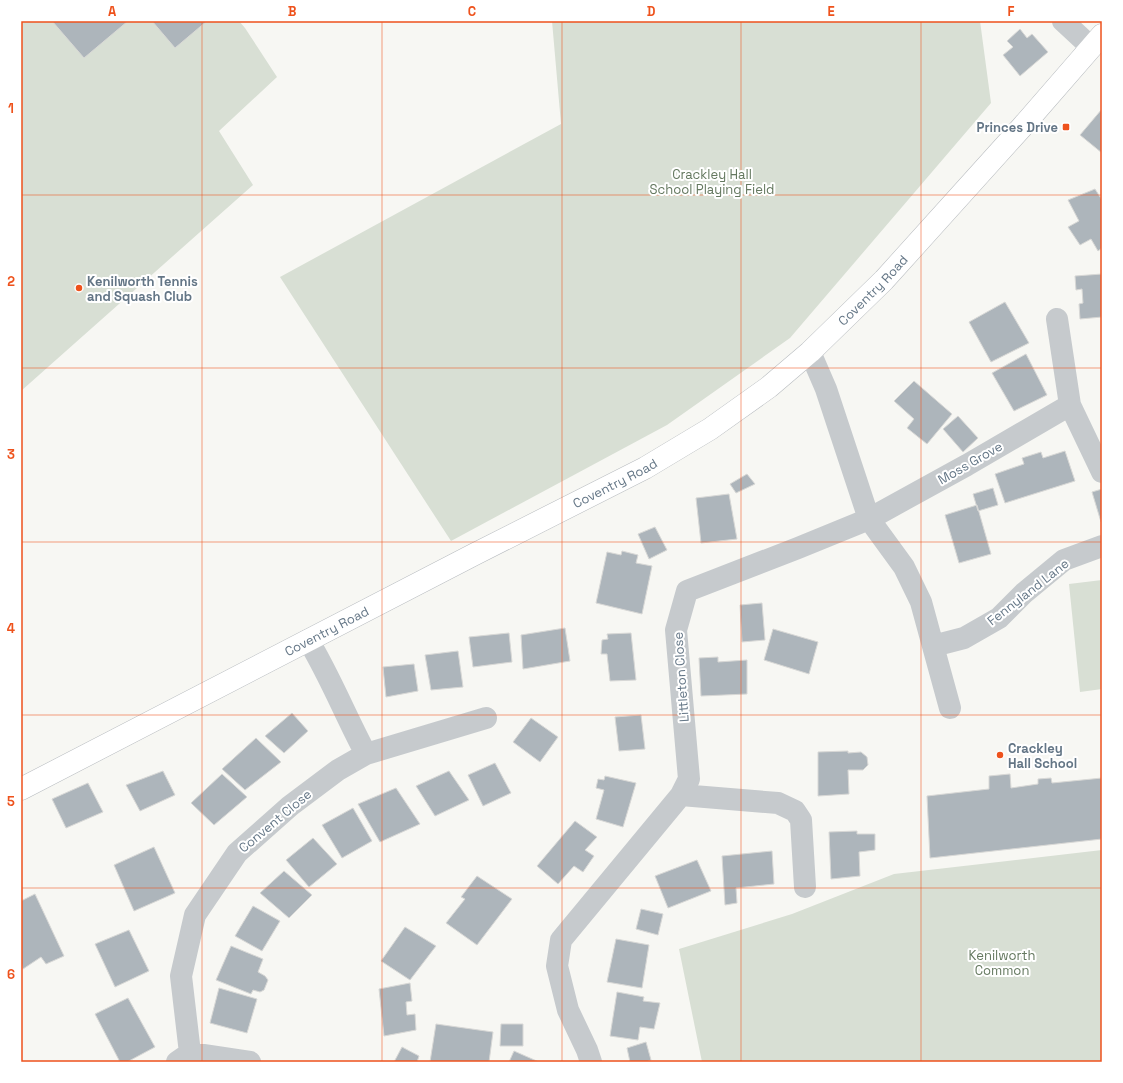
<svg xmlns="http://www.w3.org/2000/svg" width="1123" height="1083" viewBox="0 0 1123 1083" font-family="'Space Grotesk',sans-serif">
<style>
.green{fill:#d8dfd4}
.building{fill:#adb5bb;stroke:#d8d8d6}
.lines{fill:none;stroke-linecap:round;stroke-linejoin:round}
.primary-casing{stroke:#b7bbbf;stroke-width:23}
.minor{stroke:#c6cacd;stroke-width:22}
.primary{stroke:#fff;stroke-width:22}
.grid{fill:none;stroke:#ee521c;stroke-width:1;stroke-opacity:0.55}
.poi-dot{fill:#ee521c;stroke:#fff;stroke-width:1.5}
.labels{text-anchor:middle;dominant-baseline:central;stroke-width:4;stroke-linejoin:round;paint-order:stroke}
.poi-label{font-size:13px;font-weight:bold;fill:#647686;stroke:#fff;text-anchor:start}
.park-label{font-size:13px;fill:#64785f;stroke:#fff}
.street-label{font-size:13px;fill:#647686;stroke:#fff}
.neatline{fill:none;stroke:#ee521c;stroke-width:1.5}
.grid-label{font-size:13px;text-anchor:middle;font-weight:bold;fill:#ee521c}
</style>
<rect width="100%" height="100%" fill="#f7f7f3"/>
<path class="green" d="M21 21H239L245 28 277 77 219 131 253 185 21 391Z
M552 21H980L991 103 790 338 667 425 451 541 280 277 561 124Z
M1102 580V689L1080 692 1069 584Z
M1102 850V1062H702L679 949 792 914 894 874Z"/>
<path class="building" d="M52 21H128L84 58Z
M152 21H207L175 48Z
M1020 29 1027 38 1032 34 1048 52 1020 76 1003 55 1013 47 1007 41Z
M1102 109V153L1080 135Z
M1095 189 1102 200V248L1098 251 1091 239 1080 245 1068 227 1079 221 1068 200Z
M1102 274V317L1080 319 1079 304 1083 303 1082 289 1076 290 1075 276Z
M1005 302 1029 343 991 362 969 322Z
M1026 354 1047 395 1014 411 992 373Z
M914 381 952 414 927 444 907 428 914 419 894 401Z
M958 416 978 438 963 452 943 429Z
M1065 451 1075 481 1005 503 995 474 1024 464 1022 458 1041 452 1043 458Z
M747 474 755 484 736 493 730 484Z
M993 488 998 505 978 511 973 494Z
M1102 489V522H1101L1092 492Z
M729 494 737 539 701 543 696 498Z
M977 505 991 554 959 563 945 515Z
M655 527 667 550 649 559 638 534Z
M622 551 638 555 636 563 652 566 642 614 596 603 607 552 621 555Z
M762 603 765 640 742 642 740 605Z
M565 628 570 661 523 669 521 635Z
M773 629 818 642 809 674 764 660Z
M509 633 512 662 473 667 469 637Z
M631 633 636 680 610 681 607 654H601L602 640 608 639 607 634Z
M458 651 463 687 431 690 425 655Z
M718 657V662L747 660V694L701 696 699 658Z
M414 664 418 691 386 697 383 667Z
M292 713 308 731 284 753 265 736Z
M641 715 645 749 619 751 615 717Z
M531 718 558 737 540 762 513 742Z
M256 738 281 762 245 790 222 769Z
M848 751V753L861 752 867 757 868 765 863 770H848L849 794 818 796V752Z
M495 763 511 793 483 806 468 775Z
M163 771 175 795 140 811 126 785Z
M449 771 469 800 435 816 416 786Z
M222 774 247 797 214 825 191 803Z
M1010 774 1011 788 1038 784V779L1051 778 1052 783 1102 778V839L930 858 927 796 989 789V776Z
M605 776 636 783 623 827 596 819 604 790 596 788 598 779 604 780Z
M88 783 103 812 66 828 52 799Z
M396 788 420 824 380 842 358 804Z
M353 808 372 841 342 858 322 825Z
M575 821 597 837 585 850 594 856 583 872 574 866 558 884 537 866Z
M857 831V834H875V850L859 852 860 876 831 879 829 832Z
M313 838 337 864 309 887 286 860Z
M154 847 175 893 134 911 114 865Z
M772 851 774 884 736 888 737 903 725 905 722 856Z
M697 860 711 891 668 908 655 876Z
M284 871 312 895 289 918 260 893Z
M477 876 512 899 477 945 446 923 465 899 461 897Z
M35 894 64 956 46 964 41 957 23 969 21 962V901Z
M253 906 280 921 262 951 235 936Z
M641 909 663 914 658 935 636 929Z
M405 927 436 946 410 980 381 961Z
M129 930 149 971 115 987 95 944Z
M616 939 649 945 642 988 607 982Z
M231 946 263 959 258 972 265 976 268 980 264 990 260 992 253 990 251 994 216 980Z
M410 983 412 1001 406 1002 407 1015 415 1014 416 1030 384 1036 379 989Z
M219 988 257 999 247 1033 210 1023Z
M617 992 644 997 643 1001 660 1003 654 1029 640 1027 638 1040 610 1036Z
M128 998 155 1047 127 1062H120L95 1014Z
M436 1024 493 1032 489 1062H430Z
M501 1024H523V1046H500Z
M646 1042 651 1060 646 1062H630L627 1048Z
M402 1047 419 1056 417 1062H394Z
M514 1051 539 1062H509Z"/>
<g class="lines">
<g class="primary-casing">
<g id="primary">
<path id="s1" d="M21 789 475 554 645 468 710 429 769 387 810 352 884 280 1022 127 1102 35"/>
</g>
</g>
<path class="minor" d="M1063 21 1091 47
M1057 319 1070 405 1102 472
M1070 405 967 465 869 519 904 567 921 602 933 646 964 638 999 618 1024 593 1064 560 1102 546
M308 640C330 676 346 717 366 754
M933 646 950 708
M681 795 778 803 795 811 801 820 805 887
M190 1053 250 1062
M177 1062 190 1053 181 976 195 915 237 853 290 806 338 770 366 754 486 718
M591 1062 587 1050 568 1010 557 966 561 940 681 795 689 779 676 630 687 591 798 548 869 519 826 389 810 352"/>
<use href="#primary" class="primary"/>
</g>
<path class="grid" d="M202 21V1062M382 21V1062M562 21V1062M741 21V1062M921 21V1062M21 195H1102M21 368H1102M21 542H1102M21 715H1102M21 888H1102"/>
<g class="poi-dot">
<rect x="1062" y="123" width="8" height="8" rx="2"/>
<circle cx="79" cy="288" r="4"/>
<circle cx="1000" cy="755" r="4"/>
</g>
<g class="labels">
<g class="poi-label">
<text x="1058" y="127" text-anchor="end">Princes Drive</text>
<text x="87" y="281">Kenilworth Tennis<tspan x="87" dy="15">and Squash Club</tspan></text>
<text x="1008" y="748">Crackley<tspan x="1008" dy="15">Hall School</tspan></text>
</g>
<g class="park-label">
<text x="712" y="174">Crackley Hall<tspan x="712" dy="15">School Playing Field</tspan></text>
<text x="1002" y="955">Kenilworth<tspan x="1002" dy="15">Common</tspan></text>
</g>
<g class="street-label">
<text stroke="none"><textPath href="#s1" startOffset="992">Coventry Road</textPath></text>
<text transform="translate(970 463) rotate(-30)">Moss Grove</text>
<text stroke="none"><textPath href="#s1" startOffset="668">Coventry Road</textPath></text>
<text transform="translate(1028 592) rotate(-38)">Fennyland Lane</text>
<text stroke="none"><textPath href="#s1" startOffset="344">Coventry Road</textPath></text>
<text transform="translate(681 677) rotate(-94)">Littleton Close</text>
<text transform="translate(275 821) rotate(-40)">Convent Close</text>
</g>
</g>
<rect width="1123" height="1083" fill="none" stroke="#ffffff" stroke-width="44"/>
<rect x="22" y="22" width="1079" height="1039" class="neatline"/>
<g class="grid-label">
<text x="112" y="16">A</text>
<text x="292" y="16">B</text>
<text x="472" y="16">C</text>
<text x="651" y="16">D</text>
<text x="831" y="16">E</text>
<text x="1011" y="16">F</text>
<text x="11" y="113">1</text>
<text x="11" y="286">2</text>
<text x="11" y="459">3</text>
<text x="11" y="633">4</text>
<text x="11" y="806">5</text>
<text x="11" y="979">6</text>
</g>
</svg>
